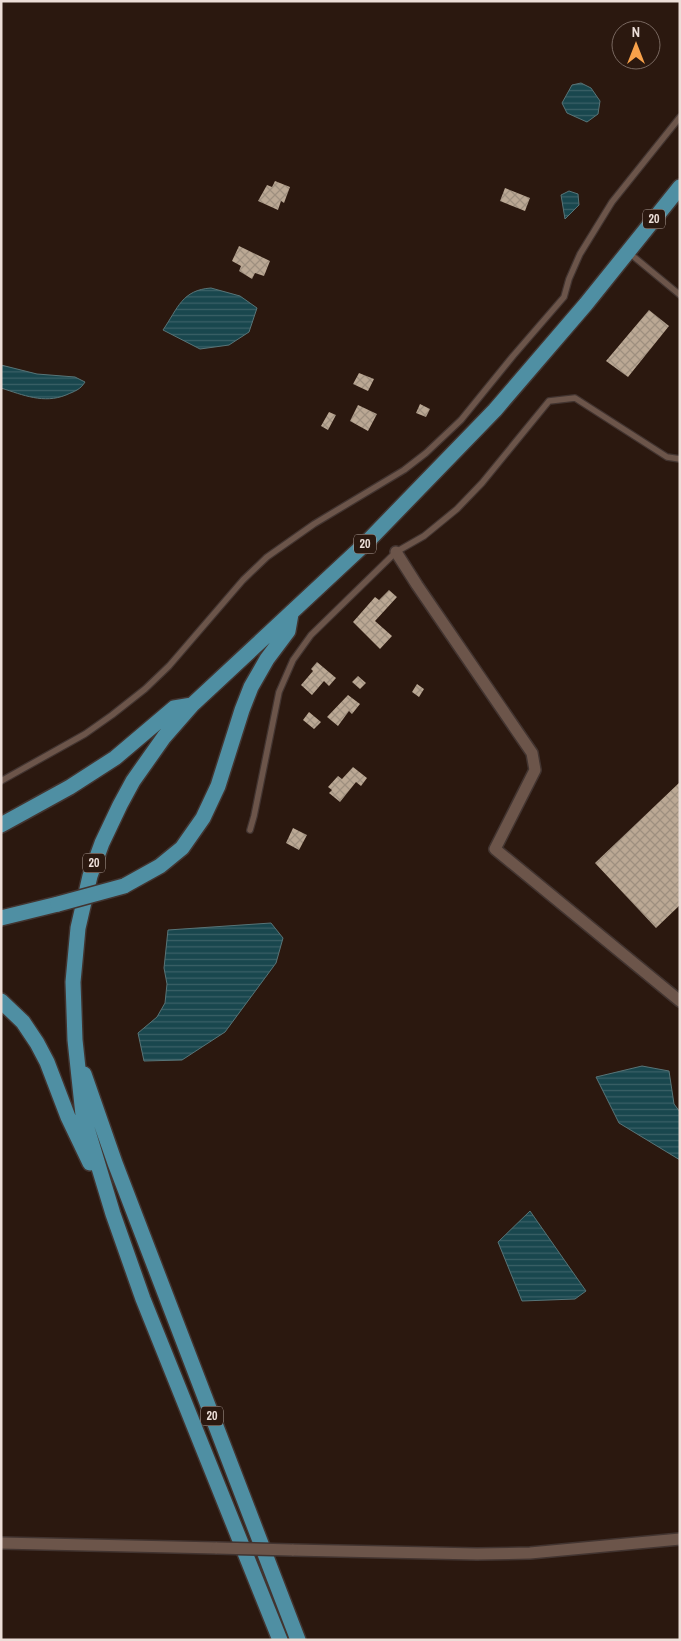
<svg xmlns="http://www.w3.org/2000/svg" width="681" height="1641" viewBox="0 0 681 1641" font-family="'Archivo Narrow',sans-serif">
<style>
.water{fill:url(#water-rules);stroke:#587477}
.building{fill:url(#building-cross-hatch)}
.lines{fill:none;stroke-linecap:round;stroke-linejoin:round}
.lane-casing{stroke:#423430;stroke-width:8}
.street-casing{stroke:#423430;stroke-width:14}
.primary-casing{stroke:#423430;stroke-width:18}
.lane{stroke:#6c554a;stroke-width:5.5}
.street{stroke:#6c554a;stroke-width:11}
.primary{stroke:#4f8fa3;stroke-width:15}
.street-bridge-casing{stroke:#423430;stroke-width:14;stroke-linecap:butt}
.primary-bridge-casing{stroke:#423430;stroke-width:18;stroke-linecap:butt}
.street-bridge{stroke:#6c554a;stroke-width:11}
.primary-bridge{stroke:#4f8fa3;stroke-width:15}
.labels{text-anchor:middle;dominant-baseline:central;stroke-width:5;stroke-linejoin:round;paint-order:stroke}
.shield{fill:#2b180f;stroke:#b2a39c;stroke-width:1}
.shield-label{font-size:12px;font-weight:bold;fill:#ecded8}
</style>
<defs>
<pattern id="water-rules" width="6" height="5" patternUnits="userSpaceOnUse" patternTransform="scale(1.25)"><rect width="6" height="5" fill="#19474e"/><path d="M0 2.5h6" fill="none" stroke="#3b6167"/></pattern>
<pattern id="building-cross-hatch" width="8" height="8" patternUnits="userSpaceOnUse" patternTransform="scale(1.25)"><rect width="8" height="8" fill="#bba894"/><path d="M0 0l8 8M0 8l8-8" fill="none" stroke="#9e8f7f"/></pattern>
</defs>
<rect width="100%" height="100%" fill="#2b180f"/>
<path class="water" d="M581 83 591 88 600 101 598 114 587 122 567 113 562 103 572 85Z
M569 191 578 194 579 205 565 219 561 195Z
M211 288 240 296 257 308 249 332 229 345 200 349 163 330C178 308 182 290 211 288Z
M1 365 37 374 75 377 85 382C80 390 75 391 66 395 44 404 23 395 1 388Z
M271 923 283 938 276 963 225 1032 182 1060 144 1061 138 1033 157 1017 165 1003 167 984 164 968 168 930Z
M642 1066 669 1071 674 1104 680 1112V1160L619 1123 596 1077Z
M530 1211 586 1291 575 1299 522 1301 498 1242Z"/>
<path class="building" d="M275 181 290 187 284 203 281 201 278 210 258 201 267 185 272 187Z
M505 188 530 198 525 211 500 201Z
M239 246 270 261 264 276 255 273 252 279 239 271 241 266 232 261Z
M649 310 669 326 628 377 606 361Z
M359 373 374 379 368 391 353 384Z
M420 404 430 409 426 417 416 413Z
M358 405 377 414 368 431 350 421Z
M329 412 336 415 328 430 321 426Z
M389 590 397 597 375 621 392 636 380 649 353 622 375 597 379 600Z
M317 662 336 678 329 686 324 681 312 695 301 685 313 671 311 669Z
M358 676 366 683 360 689 352 682Z
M417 684 424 689 419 697 412 692Z
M348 695 360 704 352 714 349 711 338 726 327 717Z
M309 712 321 722 314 729 303 720Z
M353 767 367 778 361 786 356 782 340 802 329 793 332 790 328 787 338 776 342 779Z
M680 782V905L656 928 595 863Z
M293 828 307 835 299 850 286 843Z"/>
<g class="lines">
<g class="lane-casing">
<path id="lane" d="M628 252 680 295
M1 781 85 734 112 715 145 689 169 666 243 580 267 557 314 524 404 470 426 453 461 420 513 356 564 297 569 279 580 254 612 202 680 117
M250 830 254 816 279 692 293 660 311 635 396 552 424 536 457 509 482 483 549 401 575 398 667 457 680 459"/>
</g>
<g class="street-casing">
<path id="street" d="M396 552 417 585 532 753 535 770 495 849 680 1001
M1 1543 217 1548
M292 1550 477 1554 530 1553 680 1539"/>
</g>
<g class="primary-casing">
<path id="primary" d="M1 825 70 787 115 758 174 708 192 705
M124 886 160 866 182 848 203 818 218 786 242 710 251 687 267 659 288 631 291 614
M1 918 58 904
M1 1001 23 1022 37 1043 47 1062 68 1117 90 1163
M84 1074 115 1163 298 1640
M280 1640 143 1299 113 1214 83 1115 75 1040 73 982 78 928 90 876 102 843 120 805 133 781 164 737 192 705 367 542 495 410 586 304 680 187"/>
</g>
<use href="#lane" class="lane"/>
<use href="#street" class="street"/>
<use href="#primary" class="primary"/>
<g class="street-bridge-casing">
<path id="street-bridge" d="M217 1548 292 1550"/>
</g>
<g class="primary-bridge-casing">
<path id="primary-bridge" d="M58 904 124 886"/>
</g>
<use href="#street-bridge" class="street-bridge"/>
<use href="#primary-bridge" class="primary-bridge"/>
</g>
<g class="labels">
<g class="shield">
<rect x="643" y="209.5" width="22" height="19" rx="4"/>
<rect x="354" y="534.5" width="22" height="19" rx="4"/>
<rect x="83" y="853.5" width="22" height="19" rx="4"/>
<rect x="201" y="1406.5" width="22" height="19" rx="4"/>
</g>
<g class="shield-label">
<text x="654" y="219">20</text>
<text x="365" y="544">20</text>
<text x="94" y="863">20</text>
<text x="212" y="1416">20</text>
</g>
</g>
<rect width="681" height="1641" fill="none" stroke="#ecded8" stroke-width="5"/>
<g transform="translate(636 45)"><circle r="24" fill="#2b180f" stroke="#78675f"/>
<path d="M0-4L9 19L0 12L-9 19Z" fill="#f8a14a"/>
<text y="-8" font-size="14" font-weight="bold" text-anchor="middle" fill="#ecded8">N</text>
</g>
</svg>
